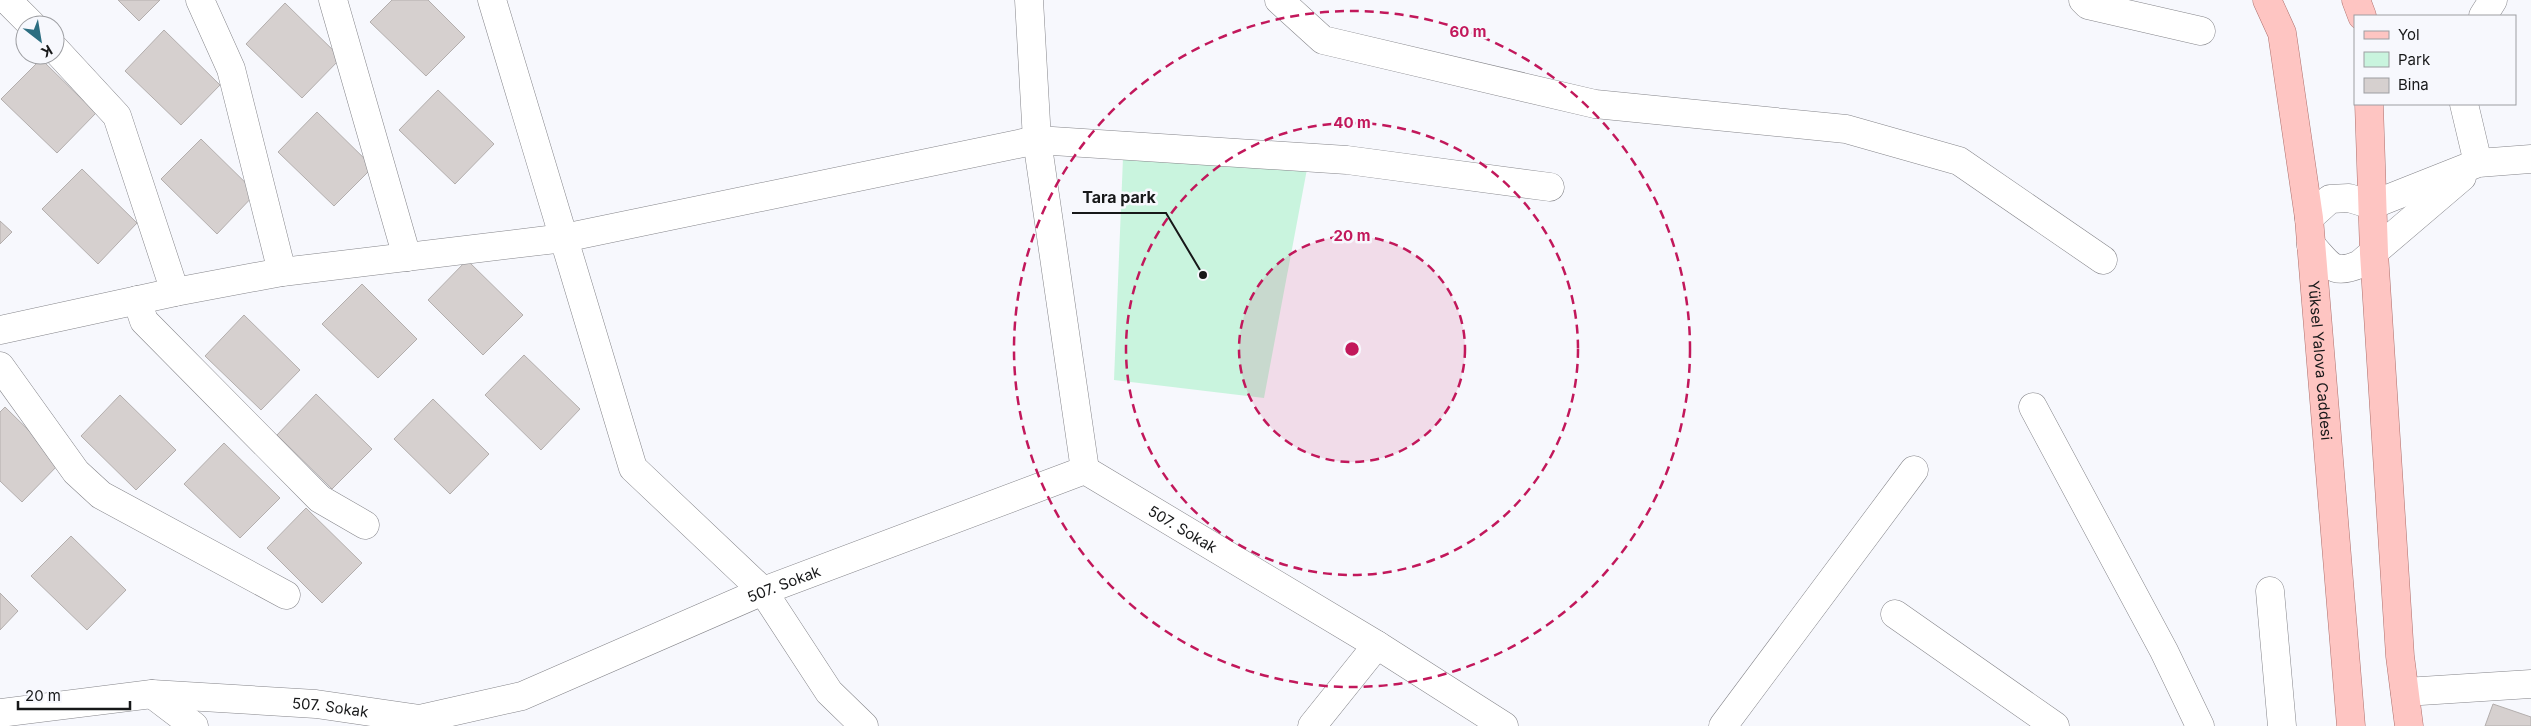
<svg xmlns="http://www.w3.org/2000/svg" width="2531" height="726" viewBox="0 0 2531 726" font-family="Inter,sans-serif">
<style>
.green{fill:#c9f4de}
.building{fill:#d6d0cf;stroke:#b3aead}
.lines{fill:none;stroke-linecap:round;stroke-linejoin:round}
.minor-casing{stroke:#85858a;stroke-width:29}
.major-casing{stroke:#ad706d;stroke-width:29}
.minor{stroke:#fff;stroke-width:28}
.major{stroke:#fec5c2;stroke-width:28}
.ring{fill:none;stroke:#c2185b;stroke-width:2.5;stroke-dasharray:9 6}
.labels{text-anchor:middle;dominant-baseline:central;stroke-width:5;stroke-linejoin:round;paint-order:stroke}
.street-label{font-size:15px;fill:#171819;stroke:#f7f8fd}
.centre{fill:#c2185b;stroke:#f7f8fd;stroke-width:2.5}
.ring-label{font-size:15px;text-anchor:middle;font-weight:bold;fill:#c2185b;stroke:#f7f8fd;stroke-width:5;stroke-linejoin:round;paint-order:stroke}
.leader{fill:none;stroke:#171819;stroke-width:2}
.callout-dot{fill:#171819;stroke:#f7f8fd;stroke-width:2}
.callout-label{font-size:16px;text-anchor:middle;font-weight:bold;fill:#171819;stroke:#f7f8fd;stroke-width:5;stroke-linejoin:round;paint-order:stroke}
</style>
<rect width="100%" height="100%" fill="#f7f8fd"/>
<path class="green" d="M1123 158 1307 169 1264 398 1114 380Z"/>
<path class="building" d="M118 0H160L139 21Z
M392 0H428L465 37 426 76 370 22Z
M285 3 341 58 302 98 246 44Z
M164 30 220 85 181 125 125 71Z
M41 59 96 113 57 153 1 99Z
M438 90 494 144 455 184 399 130Z
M317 112 373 167 334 206 278 152Z
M201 139 256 193 217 234 161 179Z
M82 169 137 223 98 264 42 209Z
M0 221 12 232 0 244Z
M467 260 523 315 483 355 428 300Z
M362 284 417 339 378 378 322 324Z
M244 315 300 370 261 410 205 356Z
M524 355 580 409 541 450 485 395Z
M316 394 372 449 332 489 277 435Z
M120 395 176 450 136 490 81 436Z
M433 399 489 454 450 494 394 439Z
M5 407 61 462 22 502 0 481V412Z
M224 443 280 498 240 538 184 484Z
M306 508 362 563 322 603 267 548Z
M71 536 126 590 87 630 31 576Z
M0 593 18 611 0 630Z
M2493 704 2531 717V726H2485Z"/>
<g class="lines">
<g class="minor-casing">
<g id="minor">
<path d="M7 0 32 25"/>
<path d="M200 0 231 69 282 272"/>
<path d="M333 0 407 257"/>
<path d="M492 0 633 468 763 591 829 692 864 726"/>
<path d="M1029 0 1037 140 1085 470"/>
<path d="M1279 0 1323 40 1595 104 1846 129 1959 161 2103 260"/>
<path d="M2083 0 2088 5 2201 31"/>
<path d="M2483 16 2493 0"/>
<path d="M55 49 117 116 175 292"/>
<path d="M2464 104 2478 163"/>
<path d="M2309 218 2330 199 2349 198 2372 205 2478 163 2531 159"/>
<path d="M2311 245C2330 265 2332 276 2360 264L2462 177"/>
<path d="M137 300 144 321 320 499 365 525"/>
<path d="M0 330 175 292 282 272 564 238 1037 140 1347 160 1550 187"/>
<path d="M0 366 76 472 101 495 286 595"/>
<path d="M2033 407 2164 651 2200 726"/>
<path d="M2270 591 2282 726"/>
<path d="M1895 614 2055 726"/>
<path d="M2405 692 2531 684"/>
<path d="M152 694 194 726"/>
<path id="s1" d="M0 713 152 694 316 704 420 719 522 696 763 591 1085 470 1377 645 1504 726"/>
<path d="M1312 726 1377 645"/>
<path d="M1723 726 1914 470"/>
</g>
</g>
<g class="major-casing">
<g id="major">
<path id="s2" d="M2267 0 2282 33 2309 218 2351 726"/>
<path d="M2356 0 2362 16"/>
<path d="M2369 104 2374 253 2400 656 2409 726"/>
</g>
</g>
<use href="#minor" class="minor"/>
<use href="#major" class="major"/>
</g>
<circle cx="1352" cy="349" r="113" fill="#c2185b" fill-opacity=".12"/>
<g class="ring">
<circle cx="1352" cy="349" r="113"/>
<circle cx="1352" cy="349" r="226"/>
<circle cx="1352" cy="349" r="338"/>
</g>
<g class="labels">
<g class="street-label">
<text stroke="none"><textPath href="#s2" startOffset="366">Yüksel Yalova Caddesi</textPath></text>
<text stroke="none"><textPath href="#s1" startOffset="1248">507. Sokak</textPath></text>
<text stroke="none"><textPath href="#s1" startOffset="812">507. Sokak</textPath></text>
<text stroke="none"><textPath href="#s1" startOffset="332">507. Sokak</textPath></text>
</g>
</g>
<circle cx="1352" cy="349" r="8" class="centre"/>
<g class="ring-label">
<text x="1468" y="37">60 m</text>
<text x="1352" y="128">40 m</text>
<text x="1352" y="241">20 m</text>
</g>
<path class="leader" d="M1203 275L1166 213H1072"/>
<circle class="callout-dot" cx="1203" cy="275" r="5"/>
<g class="callout-label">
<text x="1119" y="203">Tara park</text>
</g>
<rect x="2354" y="15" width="162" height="90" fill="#f7f8fd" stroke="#9d9ea2"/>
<rect x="2364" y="31" width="25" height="8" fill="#fec5c2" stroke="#9d9ea2"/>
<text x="2398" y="40" font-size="15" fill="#171819">Yol</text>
<rect x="2364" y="52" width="25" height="15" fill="#c9f4de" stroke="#9d9ea2"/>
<text x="2398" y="65" font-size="15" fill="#171819">Park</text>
<rect x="2364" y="78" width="25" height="15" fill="#d6d0cf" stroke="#9d9ea2"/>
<text x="2398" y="90" font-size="15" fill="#171819">Bina</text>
<g transform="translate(40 40) rotate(149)"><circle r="24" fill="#f7f8fd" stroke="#9d9ea2"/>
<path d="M0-4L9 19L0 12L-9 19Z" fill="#2c6e81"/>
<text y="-8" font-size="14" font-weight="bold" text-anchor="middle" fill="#171819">K</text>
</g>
<path d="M18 701v8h112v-8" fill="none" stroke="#171819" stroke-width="2.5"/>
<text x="25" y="701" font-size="15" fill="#171819" stroke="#f7f8fd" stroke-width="4" paint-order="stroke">20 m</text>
</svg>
